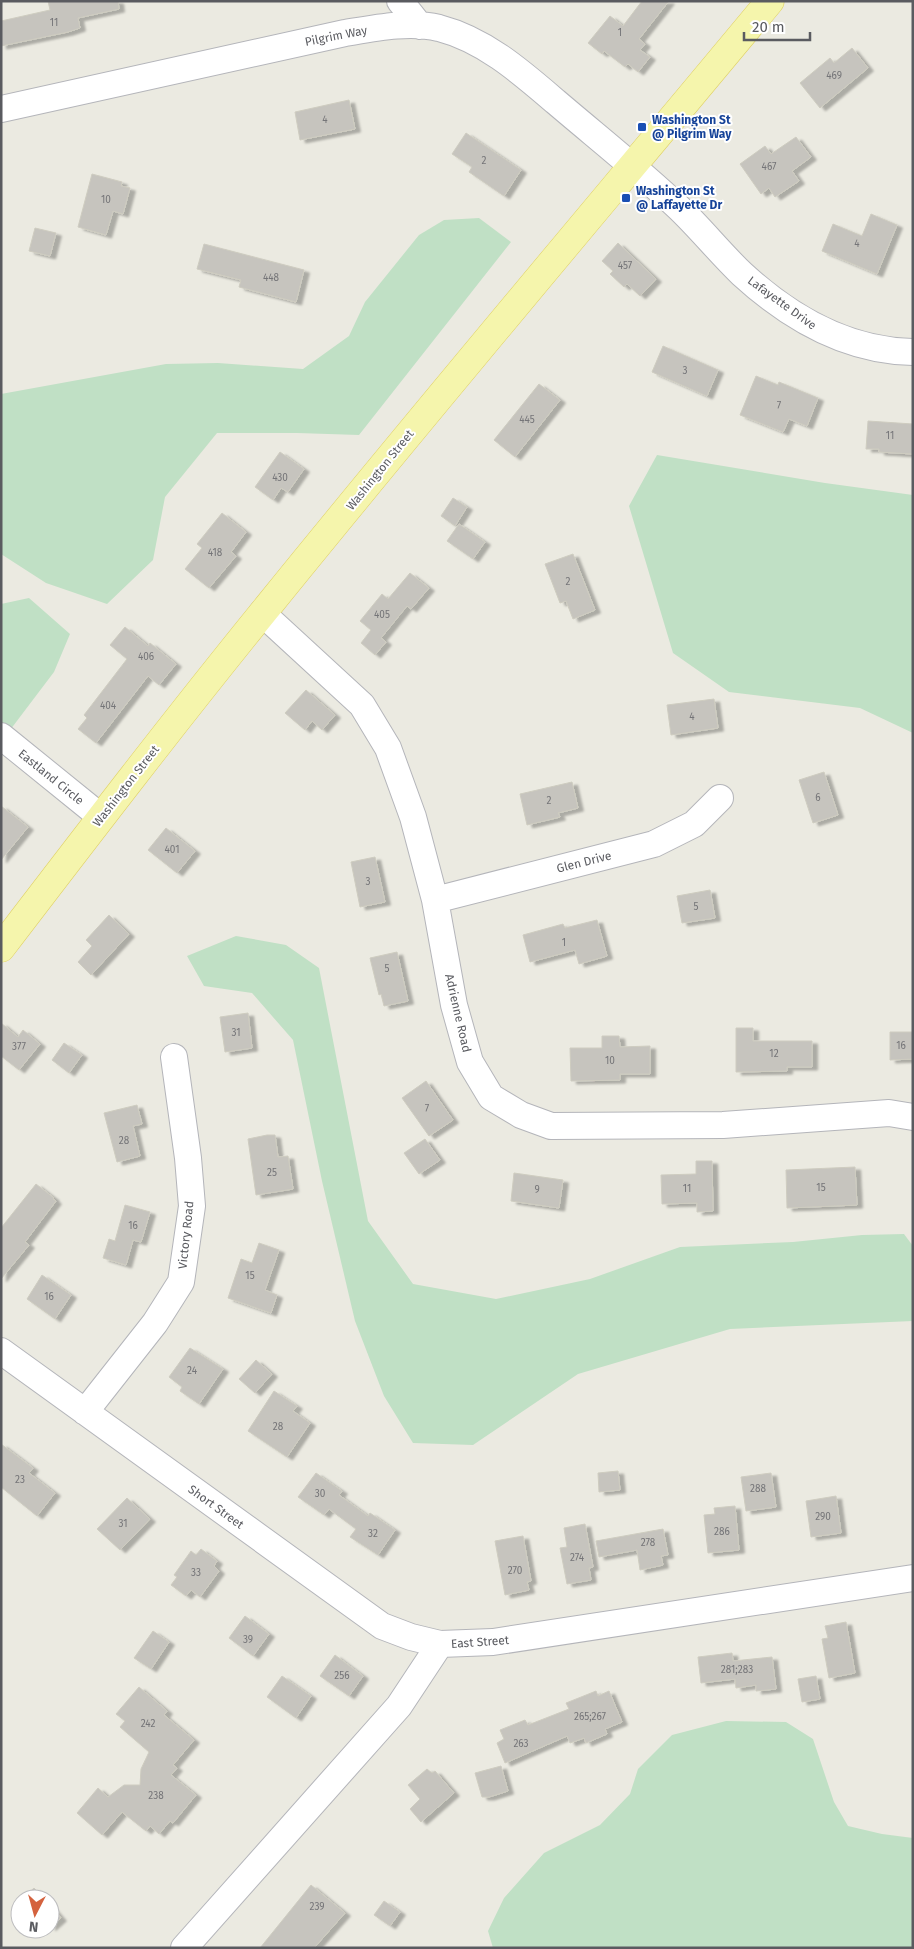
<svg xmlns="http://www.w3.org/2000/svg" width="914" height="1949" viewBox="0 0 914 1949" font-family="'Fira Sans',sans-serif">
<style>
.green{fill:#c0e0c5}
.building{fill:#c6c4be;stroke:#ceccc0;filter:url(#shadow)}
.lines{fill:none;stroke-linecap:round;stroke-linejoin:round}
.minor-casing{stroke:#b4b5ba;stroke-width:28}
.major-casing{stroke:#e0d165;stroke-width:29}
.minor{stroke:#fff;stroke-width:26}
.major{stroke:#f5f5ac;stroke-width:28}
.transit-dot{fill:#1a4fb4;stroke:#fff;stroke-width:2}
.labels{text-anchor:middle;dominant-baseline:central;stroke-width:4;stroke-linejoin:round;paint-order:stroke}
.number-label{font-size:10px;fill:#757578}
.street-label{font-size:12px;fill:#5a5b60;stroke:#fff}
.transit-label{font-size:12px;font-weight:bold;fill:#164399;stroke:#fff;text-anchor:start}
</style>
<defs>
<filter id="shadow"><feDropShadow dx="5.5" dy="3" stdDeviation="1" flood-color="#0004"/></filter>
</defs>
<rect width="100%" height="100%" fill="#ebeae1"/>
<path class="green" d="M479 218 511 242 359 435 297 433H217L165 497 153 560 107 604 46 583 1 554V394L166 364 218 363 303 369 349 336 365 302 419 235 444 220Z
M657 455 825 483 913 495V733L860 708 729 692 673 653 629 506Z
M29 598 70 634 54 672 1 742V604Z
M236 936 286 945 319 968 368 1221 413 1284 496 1299 590 1279 680 1247 793 1242 862 1235 904 1234 913 1246V1321L730 1329 578 1374 473 1445 413 1443 384 1396 355 1321 322 1181 293 1040 252 993 204 986 187 956Z
M726 1721 786 1722 813 1739 834 1802 848 1826 882 1834 913 1838V1948H493L488 1931 504 1898 544 1853 600 1825 630 1794 638 1769 672 1735Z"/>
<path class="building" d="M48 1H118L119 9 78 18 80 28 68 32 1 46V21L50 10Z
M642 1H669L639 39 645 44 640 50 650 57 638 72 628 64 625 67 604 51 602 54 588 43 610 16 623 26Z
M852 48 868 68 820 108 800 83 830 58 834 63Z
M349 100 355 129 300 140 295 112Z
M466 133 521 170 504 196 469 172 472 167 452 154Z
M796 137 811 157 792 171 799 181 775 197 769 188 761 194 740 164 765 146 771 154Z
M92 174 122 182 121 186 130 188 123 214 113 211 106 235 78 227Z
M871 214 897 225 877 274 822 251 833 224 862 236Z
M35 228 56 233 50 256 29 251Z
M618 243 656 279 640 296 627 284 624 287 610 274 613 271 602 261Z
M204 244 304 270 296 302 239 287 241 280 197 269Z
M663 346 718 370 707 396 652 372Z
M756 376 778 385 779 382 818 398 807 426 789 419 783 432 740 415Z
M539 384 560 400 515 457 494 440Z
M868 421 913 424V454L879 452V449H866Z
M280 452 304 469 288 492 281 488 273 500 255 487Z
M453 498 467 507 455 526 441 516Z
M222 513 246 532 231 552 236 556 209 588 185 569 202 548 197 544Z
M459 524 485 542 473 559 447 541Z
M573 554 595 610 573 619 566 601 560 603 545 564Z
M410 573 429 588 411 609 407 606 381 638 386 642 375 655 361 643 371 630 360 621 382 594 388 599Z
M125 627 148 646 150 643 176 664 159 685 148 676 96 743 78 729 87 718 84 715 127 659 110 645Z
M306 690 335 715 322 730 312 721 305 730 285 713Z
M714 699 718 728 671 735 667 705Z
M824 772 838 815 813 823 799 780Z
M572 782 578 808 558 813 560 817 527 825 520 794Z
M1 806 28 827 1 860Z
M166 828 195 851 177 873 148 850Z
M375 857 385 902 360 907 351 862Z
M710 890 715 918 682 923 677 896Z
M109 915 129 934 91 975 78 962 92 946 86 940Z
M597 920 607 956 579 964 575 950 530 962 523 935 563 924 565 928Z
M397 952 408 1001 384 1006 381 994 379 995 370 958Z
M248 1013 252 1048 225 1052 220 1017Z
M1 1023 18 1037 23 1030 40 1044 19 1070 1 1056Z
M736 1028H753V1041H812V1067H787V1071L736 1072Z
M890 1032H913V1059L890 1060Z
M602 1036H619L620 1047 650 1046V1074H620V1080L571 1081 570 1048H602Z
M64 1043 82 1055 69 1073 52 1060Z
M426 1081 453 1120 429 1136 402 1098Z
M137 1105 142 1124 133 1126 140 1156 117 1162 104 1113Z
M267 1135H275L278 1157 288 1156 293 1189 256 1195 248 1139Z
M425 1139 440 1160 419 1174 404 1153Z
M696 1161H712L713 1211 697 1212V1203L662 1204 661 1175 696 1174Z
M855 1167 857 1205 787 1208 786 1170Z
M514 1173 563 1180 559 1208 511 1201Z
M36 1184 54 1198 53 1199 56 1201 25 1242 29 1245 1 1279V1228Z
M125 1205 150 1212 141 1242 133 1240 126 1265 103 1258 109 1239 115 1241Z
M259 1243 279 1250 265 1290 277 1295 271 1313 228 1298 241 1259 252 1263Z
M42 1275 71 1295 55 1319 27 1299Z
M190 1348 223 1369 199 1404 180 1391 182 1387 169 1377Z
M256 1360 272 1374 255 1393 239 1379Z
M274 1391 297 1406 293 1411 310 1423 287 1457 248 1431Z
M1 1444 33 1468 29 1473 55 1493 37 1516 1 1487Z
M618 1471 620 1490 599 1492 598 1473Z
M316 1473 342 1491 339 1495 368 1516 370 1513 395 1530 378 1555 350 1537 356 1529 329 1509 324 1515 298 1497Z
M771 1473 776 1507 746 1511 741 1477Z
M836 1496 841 1533 811 1537 806 1501Z
M127 1498 150 1519 120 1550 97 1529Z
M735 1506 739 1550 708 1553 704 1515 715 1514 714 1508Z
M585 1524 593 1567 589 1568 591 1580 567 1584 560 1548 567 1547 564 1528Z
M663 1529 668 1555 661 1556 663 1565 640 1570 637 1550 599 1557 596 1541Z
M523 1536 531 1581 527 1582 529 1590 505 1595 495 1541Z
M201 1549 217 1561 214 1566 219 1571 200 1597 191 1590 186 1596 171 1585 177 1577 174 1575 191 1551 196 1555Z
M245 1616 269 1634 253 1656 229 1638Z
M846 1622 855 1673 829 1678 822 1639 828 1638 825 1626Z
M153 1631 169 1642 151 1669 134 1658Z
M732 1653 733 1661 772 1657 776 1689 756 1691V1685L736 1688 735 1679 701 1683 698 1657Z
M335 1655 363 1676 349 1696 320 1676Z
M282 1676 311 1696 296 1718 267 1697Z
M816 1676 820 1699 802 1702 798 1679Z
M139 1687 167 1711 164 1715 194 1740 173 1765 177 1768 171 1775 196 1795 173 1823 170 1821 159 1834 150 1826 146 1831 122 1812 102 1835 77 1813 98 1788 108 1797 124 1785H140L141 1769 149 1752 120 1727 125 1721 116 1714Z
M596 1691 598 1696 609 1691 622 1722 605 1729 607 1734 586 1743 584 1738 570 1743 567 1736 505 1763 497 1743 504 1739 500 1730 525 1720 528 1725 569 1709 566 1703Z
M501 1766 508 1791 489 1797H482L475 1773Z
M427 1769 432 1773 435 1771 454 1793 421 1822 410 1809 420 1799 408 1785Z
M311 1885 345 1913 314 1948H260Z
M34 1888 44 1899H22Z
M384 1901 400 1912 390 1926 374 1915Z
M50 1905 61 1918 50 1928Z"/>
<g class="lines">
<g class="minor-casing">
<path id="minor" d="M400 1 420 26
M1 109 345 33C375 28 409 21 439 28 485 40 521 72 556 102 597 137 640 171 679 208 701 229 720 253 742 274 790 318 846 351 913 352
M262 613 362 705 388 748 413 817 435 900 454 1005 470 1062 491 1097 521 1115 551 1126 723 1125 889 1113 913 1117
M1 736 101 817
M435 900 654 844 694 824 720 798
M1 1351 382 1626 411 1637 440 1644
M85 1412 155 1323 181 1282 192 1206 188 1158 174 1057
M184 1948 399 1706 440 1644 493 1642 913 1578"/>
</g>
<g class="major-casing">
<path id="major" d="M1 948C89 833 177 718 269 605 433 402 603 202 770 1"/>
</g>
<use href="#minor" class="minor"/>
<use href="#major" class="major"/>
</g>
<g class="transit-dot">
<rect x="637" y="122" width="10" height="10" rx="2.5"/>
<rect x="621" y="193" width="10" height="10" rx="2.5"/>
</g>
<g class="labels">
<g class="number-label">
<text x="54" y="23">11</text>
<text x="620" y="33">1</text>
<text x="834" y="76">469</text>
<text x="325" y="120">4</text>
<text x="484" y="161">2</text>
<text x="769" y="167">467</text>
<text x="106" y="200">10</text>
<text x="857" y="244">4</text>
<text x="625" y="266">457</text>
<text x="271" y="278">448</text>
<text x="685" y="371">3</text>
<text x="779" y="406">7</text>
<text x="527" y="420">445</text>
<text x="890" y="436">11</text>
<text x="280" y="478">430</text>
<text x="215" y="553">418</text>
<text x="568" y="582">2</text>
<text x="382" y="615">405</text>
<text x="146" y="657">406</text>
<text x="108" y="706">404</text>
<text x="692" y="717">4</text>
<text x="818" y="798">6</text>
<text x="549" y="801">2</text>
<text x="172" y="850">401</text>
<text x="368" y="882">3</text>
<text x="696" y="907">5</text>
<text x="564" y="943">1</text>
<text x="387" y="969">5</text>
<text x="236" y="1033">31</text>
<text x="901" y="1046">16</text>
<text x="19" y="1047">377</text>
<text x="774" y="1054">12</text>
<text x="610" y="1061">10</text>
<text x="427" y="1109">7</text>
<text x="124" y="1141">28</text>
<text x="272" y="1173">25</text>
<text x="821" y="1188">15</text>
<text x="687" y="1189">11</text>
<text x="537" y="1190">9</text>
<text x="133" y="1226">16</text>
<text x="250" y="1276">15</text>
<text x="49" y="1297">16</text>
<text x="192" y="1371">24</text>
<text x="278" y="1427">28</text>
<text x="20" y="1480">23</text>
<text x="758" y="1489">288</text>
<text x="320" y="1494">30</text>
<text x="823" y="1517">290</text>
<text x="123" y="1524">31</text>
<text x="722" y="1532">286</text>
<text x="373" y="1534">32</text>
<text x="648" y="1543">278</text>
<text x="577" y="1558">274</text>
<text x="515" y="1571">270</text>
<text x="196" y="1573">33</text>
<text x="248" y="1640">39</text>
<text x="737" y="1670">281;283</text>
<text x="342" y="1676">256</text>
<text x="590" y="1717">265;267</text>
<text x="148" y="1724">242</text>
<text x="521" y="1744">263</text>
<text x="156" y="1796">238</text>
<text x="317" y="1907">239</text>
</g>
<g class="street-label">
<text transform="translate(336 36) rotate(-11)">Pilgrim Way</text>
<text transform="translate(782 303) rotate(36)">Lafayette Drive</text>
<text transform="translate(380 470) rotate(-51)">Washington Street</text>
<text transform="translate(51 777) rotate(39)">Eastland Circle</text>
<text transform="translate(126 786) rotate(-52)">Washington Street</text>
<text transform="translate(584 862) rotate(-14)">Glen Drive</text>
<text transform="translate(458 1013) rotate(77)">Adrienne Road</text>
<text transform="translate(186 1235) rotate(-84)">Victory Road</text>
<text transform="translate(216 1507) rotate(36)">Short Street</text>
<text transform="translate(480 1642) rotate(-4)">East Street</text>
</g>
<g class="transit-label">
<text x="652" y="120">Washington St<tspan x="652" dy="14">@ Pilgrim Way</tspan></text>
<text x="636" y="191">Washington St<tspan x="636" dy="14">@ Laffayette Dr</tspan></text>
</g>
</g>
<rect width="914" height="1949" fill="none" stroke="#5a5b60" stroke-width="5"/>
<g transform="translate(35 1914) rotate(186)"><circle r="24" fill="#ffffff" stroke="#bdbdbf"/>
<path d="M0-4L9 19L0 12L-9 19Z" fill="#d4623e"/>
<text y="-8" font-size="14" font-weight="bold" text-anchor="middle" fill="#5a5b60">N</text>
</g>
<path d="M744 32v8h66v-8" fill="none" stroke="#5a5b60" stroke-width="2.5"/>
<text x="752" y="32" font-size="15" fill="#5a5b60" stroke="#ffffff" stroke-width="4" paint-order="stroke">20 m</text>
</svg>
